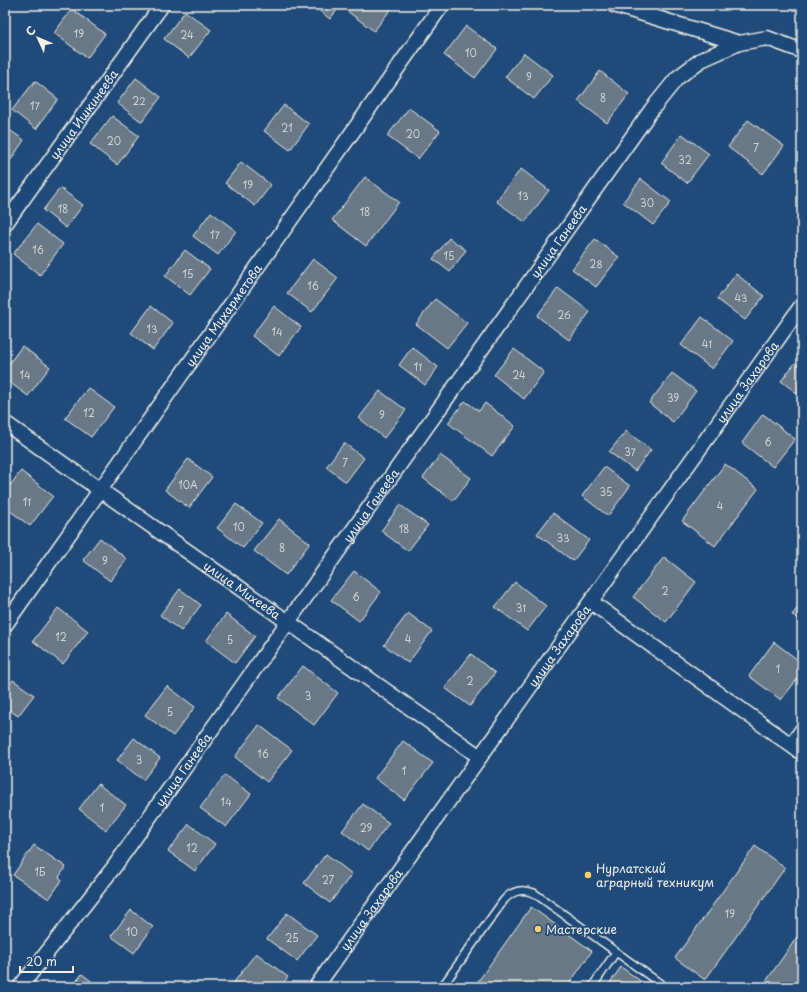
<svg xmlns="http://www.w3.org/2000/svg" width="807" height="992" viewBox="0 0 807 992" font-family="'Playpen Sans',sans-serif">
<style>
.building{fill:#677887;stroke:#f4f1e8}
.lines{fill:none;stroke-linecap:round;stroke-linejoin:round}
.lane-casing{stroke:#f4f1e8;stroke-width:10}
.street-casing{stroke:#f4f1e8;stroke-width:17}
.lane{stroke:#1f4a7a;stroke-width:7}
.street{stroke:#1f4a7a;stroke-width:14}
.poi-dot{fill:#ffd166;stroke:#1f4a7a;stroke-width:1.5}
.labels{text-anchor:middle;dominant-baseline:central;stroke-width:3.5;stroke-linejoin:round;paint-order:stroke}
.number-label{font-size:10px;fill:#d1d3d0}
.street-label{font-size:12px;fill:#f4f1e8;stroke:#1f4a7a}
.poi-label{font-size:12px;fill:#f4f1e8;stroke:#1f4a7a;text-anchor:start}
</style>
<rect width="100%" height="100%" fill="#1f4a7a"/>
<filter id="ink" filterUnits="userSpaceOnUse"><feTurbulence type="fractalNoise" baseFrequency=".025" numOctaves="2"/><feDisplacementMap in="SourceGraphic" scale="8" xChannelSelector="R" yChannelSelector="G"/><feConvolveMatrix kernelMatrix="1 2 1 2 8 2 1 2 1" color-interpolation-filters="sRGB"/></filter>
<g filter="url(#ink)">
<path class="building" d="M312 5H341L330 19Z
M352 5H394L374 31 347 11Z
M72 9 105 34 87 58 54 33Z
M185 11 211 30 189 58 164 39Z
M466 26 497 49 475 78 444 55Z
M524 53 553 75 534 99 505 77Z
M600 71 629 94 607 123 578 101Z
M136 78 161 97 142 122 117 103Z
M35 81 58 99 36 129 12 110Z
M284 105 309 124 290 150 264 131Z
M409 108 440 131 418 159 387 136Z
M112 116 139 136 117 165 90 144Z
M748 120 784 146 763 174 728 147Z
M5 127 24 140 8 164 5 161Z
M682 134 709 154 687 183 661 163Z
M241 162 271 185 255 206 225 183Z
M521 169 549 190 525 222 496 201Z
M365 177 399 202 366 246 332 220Z
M641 179 671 202 653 225 623 202Z
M60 188 83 205 66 228 43 210Z
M211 212 236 231 218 255 193 236Z
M37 224 63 244 40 275 13 254Z
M449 238 466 250 450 272 433 259Z
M595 239 619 257 596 287 572 269Z
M185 250 210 269 190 295 165 276Z
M313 259 338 278 312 312 287 293Z
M736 274 764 296 745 320 717 299Z
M558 288 590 312 569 340 537 316Z
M435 299 467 323 447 348 416 324Z
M151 306 173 323 153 350 131 333Z
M274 306 301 327 279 356 252 336Z
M702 317 733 341 712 369 681 345Z
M22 346 50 367 28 396 5 379V369Z
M412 347 438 367 425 385 399 365Z
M514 349 544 372 524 399 494 375Z
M795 363 802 368V397L781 381Z
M672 373 696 391 673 422 649 403Z
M88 388 114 407 91 437 65 418Z
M380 391 406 410 384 438 359 418Z
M465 401 479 411 485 403 515 426 492 456 448 423Z
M763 414 795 439 773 467 742 443Z
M626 431 651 450 635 471 609 452Z
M344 443 364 458 346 482 326 467Z
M440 455 471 478 453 501 423 478Z
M188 459 212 477 189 508 165 490Z
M725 464 758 489 715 546 682 521Z
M604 467 630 486 608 516 582 496Z
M21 471 53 496 30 526 5 507V492Z
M236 504 262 523 243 548 217 528Z
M400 505 428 525 408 551 381 531Z
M553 513 589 540 573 561 537 534Z
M279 519 310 543 286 575 254 551Z
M100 538 127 559 110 581 83 560Z
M664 557 696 582 666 622 633 597Z
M354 571 381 592 359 621 331 600Z
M515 582 546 606 527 631 495 607Z
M180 589 201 605 181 631 160 615Z
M802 602V622L792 615Z
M58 608 88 631 63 664 33 641Z
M408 613 432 631 408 663 384 645Z
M226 614 255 636 235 663 206 641Z
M774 642 802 663V673L781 700 749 676Z
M471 654 495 673 470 706 445 688Z
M303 666 338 693 314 725 278 698Z
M13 680 34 695 18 716 5 707V688L6 689Z
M167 686 195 707 173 736 145 715Z
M259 725 292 750 267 782 235 757Z
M134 738 160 758 143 780 117 760Z
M403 741 433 763 404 800 375 778Z
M225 775 251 794 226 827 200 808Z
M98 784 126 805 106 830 79 809Z
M363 804 389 823 368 851 342 831Z
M189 824 215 844 195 871 168 851Z
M34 845 66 867 59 877 62 880 49 899 13 875Z
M755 846 785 868 705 980 675 958Z
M326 854 352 874 330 903 304 883Z
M531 907 592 951 567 987H474Z
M131 910 153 927 134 953 111 936Z
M287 913 317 935 297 961 267 939Z
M802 930V987H762Z
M256 953 288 977 280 987H235L232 985Z
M621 967 649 987H607Z
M82 974 99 987H72Z"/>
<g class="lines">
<g class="lane-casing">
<path id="lane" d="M442 987 504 900C512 891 521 888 534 893L665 987
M592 987 616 952"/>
</g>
<g class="street-casing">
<g id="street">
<path d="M614 5 739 43 767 38 802 51"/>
<path id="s1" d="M5 224 162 5"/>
<path id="s2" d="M5 423 480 757"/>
<path d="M591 602 802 753"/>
<path id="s3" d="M5 625 442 5"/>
<path d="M792 745 802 730"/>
<path id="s4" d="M20 987 114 867 652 109 677 78 701 60 739 43"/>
<path id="s5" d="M316 987 802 305"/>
</g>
</g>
<use href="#lane" class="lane"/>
<use href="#street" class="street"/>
</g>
</g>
<g class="poi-dot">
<circle cx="588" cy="875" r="4"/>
<circle cx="538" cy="929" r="4"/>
</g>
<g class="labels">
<g class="number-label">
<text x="79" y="33">19</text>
<text x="187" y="34">24</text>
<text x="471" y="52">10</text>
<text x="529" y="76">9</text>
<text x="603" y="97">8</text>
<text x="139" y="100">22</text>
<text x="35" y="105">17</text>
<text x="287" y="127">21</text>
<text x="413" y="133">20</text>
<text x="114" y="140">20</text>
<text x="756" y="147">7</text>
<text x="685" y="159">32</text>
<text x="248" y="184">19</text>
<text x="523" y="195">13</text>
<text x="647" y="202">30</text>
<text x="63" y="208">18</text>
<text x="365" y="211">18</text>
<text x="215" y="234">17</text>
<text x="38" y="249">16</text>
<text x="449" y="255">15</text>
<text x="596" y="263">28</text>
<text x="188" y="273">15</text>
<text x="313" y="285">16</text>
<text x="741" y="297">43</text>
<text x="564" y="314">26</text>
<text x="152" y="328">13</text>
<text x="277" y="331">14</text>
<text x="707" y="343">41</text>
<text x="418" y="366">11</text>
<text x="25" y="374">14</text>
<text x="519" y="374">24</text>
<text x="673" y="397">39</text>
<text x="89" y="412">12</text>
<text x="382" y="414">9</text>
<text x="768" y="441">6</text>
<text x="630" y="451">37</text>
<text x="345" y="462">7</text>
<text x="188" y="484">10А</text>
<text x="606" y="491">35</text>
<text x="27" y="501">11</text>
<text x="720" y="505">4</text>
<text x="239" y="526">10</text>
<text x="404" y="528">18</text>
<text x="563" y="537">33</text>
<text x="282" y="547">8</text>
<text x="105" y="560">9</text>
<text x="665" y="590">2</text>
<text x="356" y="596">6</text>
<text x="521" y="607">31</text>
<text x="181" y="610">7</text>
<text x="61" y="636">12</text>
<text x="408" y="638">4</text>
<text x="230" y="639">5</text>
<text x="778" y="668">1</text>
<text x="470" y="680">2</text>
<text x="308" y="695">3</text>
<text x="170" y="711">5</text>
<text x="263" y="753">16</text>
<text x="139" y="759">3</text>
<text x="404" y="770">1</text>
<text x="226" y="801">14</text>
<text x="102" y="807">1</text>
<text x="366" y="827">29</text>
<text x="192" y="847">12</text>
<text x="40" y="871">1Б</text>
<text x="328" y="879">27</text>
<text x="730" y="913">19</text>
<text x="132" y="931">10</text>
<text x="292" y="937">25</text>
</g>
<g class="street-label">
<text stroke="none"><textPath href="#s1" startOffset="135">улица Ишкинеева</textPath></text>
<text stroke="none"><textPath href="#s4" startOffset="920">улица Ганеева</textPath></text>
<text stroke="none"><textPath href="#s3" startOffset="379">улица Мухарметова</textPath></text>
<text stroke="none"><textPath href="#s5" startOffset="743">улица Захарова</textPath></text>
<text stroke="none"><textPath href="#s4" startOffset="596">улица Ганеева</textPath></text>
<text stroke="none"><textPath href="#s2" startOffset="290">улица Михеева</textPath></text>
<text stroke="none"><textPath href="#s5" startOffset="419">улица Захарова</textPath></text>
<text stroke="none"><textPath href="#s4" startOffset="272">улица Ганеева</textPath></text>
<text stroke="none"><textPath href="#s5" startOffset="95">улица Захарова</textPath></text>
</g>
<g class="poi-label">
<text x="596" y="868">Нурлатский<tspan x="596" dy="14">аграрный техникум</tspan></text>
<text x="546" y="929">Мастерские</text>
</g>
</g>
<rect width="807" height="992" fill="none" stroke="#1f4a7a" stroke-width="20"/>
<rect x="10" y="10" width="787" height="972" fill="none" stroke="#f4f1e8" stroke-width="1.5" filter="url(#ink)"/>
<g transform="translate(38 38) rotate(314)" stroke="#1f4a7a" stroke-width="3" paint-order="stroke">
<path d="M0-3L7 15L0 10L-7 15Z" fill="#f4f1e8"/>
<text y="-6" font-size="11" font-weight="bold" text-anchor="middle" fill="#f4f1e8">С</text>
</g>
<path d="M20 966v6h53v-6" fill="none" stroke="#f4f1e8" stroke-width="2"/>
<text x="26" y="966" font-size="12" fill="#f4f1e8" stroke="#1f4a7a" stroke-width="3" paint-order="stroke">20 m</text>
</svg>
